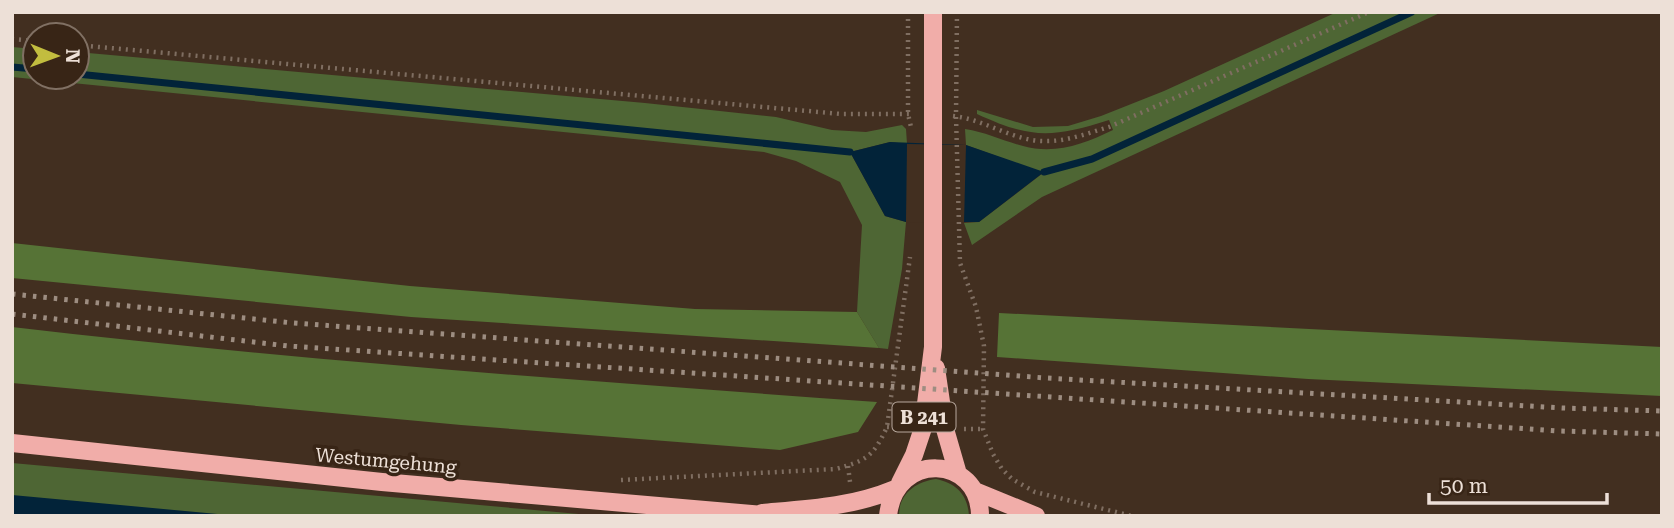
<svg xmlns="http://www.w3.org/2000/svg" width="1674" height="528" viewBox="0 0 1674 528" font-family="'Roboto Serif',serif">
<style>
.green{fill:#4e6634}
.forest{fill:#567336}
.water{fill:#022339}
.pier{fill:#422f20}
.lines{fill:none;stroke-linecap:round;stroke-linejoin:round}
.stream{stroke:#022339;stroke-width:7}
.path{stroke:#7f6e61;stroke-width:4.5;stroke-dasharray:2 5;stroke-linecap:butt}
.major{stroke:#f1ada9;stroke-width:18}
.rail{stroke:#9d8d81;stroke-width:5;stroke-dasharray:3.5 7;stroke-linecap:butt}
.labels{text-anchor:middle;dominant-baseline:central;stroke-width:7;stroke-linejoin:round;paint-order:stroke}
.shield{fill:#382516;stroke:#b7a89d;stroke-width:2}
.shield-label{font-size:18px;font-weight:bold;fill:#ede0d7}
.street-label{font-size:19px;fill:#ede0d7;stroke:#382516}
</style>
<rect width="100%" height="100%" fill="#422f20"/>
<path class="green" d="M1337 12H1442L1042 197 972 245 964 223 979 222 1043 173 966 145 965 129C986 132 1003 141 1023 146 1055 155 1084 144 1113 130L1109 120C1052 138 1031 139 977 114V110L1033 127 1068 126 1101 116 1164 91Z
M12 47 35 49V77H77V52L645 103 776 117 832 130 866 132 902 125 906 129 907 144 890 142 850 152 885 216 906 222 902 269 888 349 879 348 857 312 862 225 840 182 796 161 764 152 12 77Z
M12 463 601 516H12Z
M936 479C956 483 968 495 969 516H899C899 493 916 482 936 479Z"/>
<path class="forest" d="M12 243 410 286 695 309 857 312 879 348 411 317 12 278Z
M999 313 1662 347V396L1308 379 997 357Z
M12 327C300 361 589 381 877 402L858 432 780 450 461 425 12 383Z"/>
<path class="water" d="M890 142 966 145 1044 172 979 222H906L885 216 850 152Z
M12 495 239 516H12Z"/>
<path class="pier" d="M907 144 966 145 964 223 906 222Z"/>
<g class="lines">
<path class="stream" d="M12 67 35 69
M77 74 850 152
M1044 172 1092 159 1412 12"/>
<path class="path" d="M908 12V114L911 127
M957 12 956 116 960 263 976 307 984 346 983 429 993 454 1002 469 1012 479 1035 492 1132 516
M12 39 35 41
M77 45 841 114H913
M953 116C984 119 1013 141 1044 141 1066 142 1088 133 1109 127L1369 12
M887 427 903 428
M964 429H983
M367 457 393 460
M848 466 850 482
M621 480 836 469C867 460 873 457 887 427L910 257"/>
<path class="major" d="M936 368 945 429 958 474
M12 443 382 482 774 516
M900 483 914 455 923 428 933 347V12
M975 491 1036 516
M762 513C808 509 852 507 895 489
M888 516C895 450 980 455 980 516"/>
<path class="rail" d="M12 294 293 323 1046 378 1563 408 1662 411
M12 314 288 346 1559 431 1662 434"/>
</g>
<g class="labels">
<rect class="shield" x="892.5" y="402.5" width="63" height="29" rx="5"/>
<g class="shield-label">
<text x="924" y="417">B 241</text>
</g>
<g class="street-label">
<text transform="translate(386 461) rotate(5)">Westumgehung</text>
</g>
</g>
<rect width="1674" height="528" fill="none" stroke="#ede0d7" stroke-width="28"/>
<g transform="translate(56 56) rotate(91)"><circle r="33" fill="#382516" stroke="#807063" stroke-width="2"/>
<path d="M0-5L12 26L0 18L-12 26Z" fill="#c2bd3f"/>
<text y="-10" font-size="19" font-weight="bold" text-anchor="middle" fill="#ede0d7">N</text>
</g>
<path d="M1429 493v10h178v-10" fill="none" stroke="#ede0d7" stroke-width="3.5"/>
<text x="1440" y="493" font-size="21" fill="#ede0d7" stroke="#382516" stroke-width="5" paint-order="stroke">50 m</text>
</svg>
